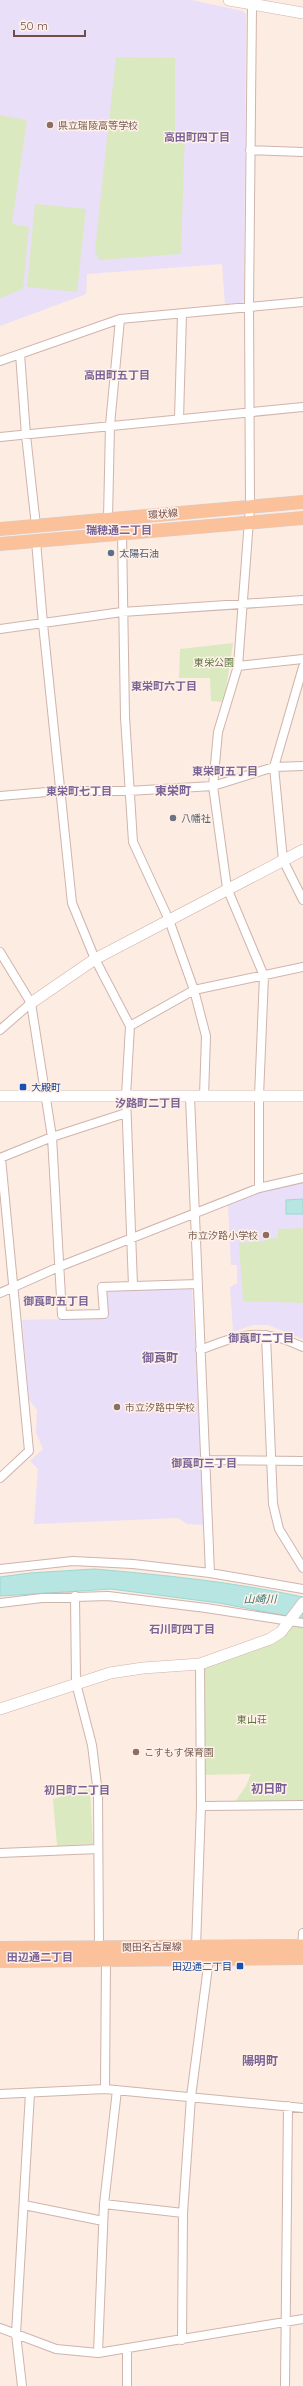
<svg xmlns="http://www.w3.org/2000/svg" width="303" height="2386" viewBox="0 0 303 2386" font-family="Quicksand,'Noto Sans JP',sans-serif">
<style>
.education{fill:#e9dff8}
.green{fill:#dbe9c1}
.water{fill:#b7e5e1;stroke:#9dd7d3}
.lines{fill:none;stroke-linecap:round;stroke-linejoin:round}
.street-casing{stroke:#cfb4ac;stroke-width:10}
.secondary-casing{stroke:#d2b2a9;stroke-width:12}
.primary-casing{stroke:#d8cdcc;stroke-width:14}
.street{stroke:#fff;stroke-width:8}
.secondary{stroke:#fff;stroke-width:11}
.primary{stroke:#fbc19b;stroke-width:13}
.education-dot{fill:#8d6e63;stroke:#fff1e8;stroke-width:1.5}
.service-dot{fill:#5c6f8a;stroke:#fff1e8;stroke-width:1.5}
.worship-dot{fill:#6b7280;stroke:#fff1e8;stroke-width:1.5}
.transit-dot{fill:#1a4fb4;stroke:#fff1e8;stroke-width:1.5}
.labels{text-anchor:middle;dominant-baseline:central;stroke-width:3;stroke-linejoin:round;paint-order:stroke}
.education-label{font-size:10px;fill:#785e54;stroke:#fff1e8;text-anchor:start}
.street-label{font-size:10px;fill:#734e49;stroke:#fff1e8}
.service-label{font-size:10px;fill:#4e5e75;stroke:#fff1e8;text-anchor:start}
.park-label{font-size:10px;fill:#5a743e;stroke:#fff1e8}
.worship-label{font-size:10px;fill:#5b616d;stroke:#fff1e8;text-anchor:start}
.transit-label{font-size:10px;fill:#164399;stroke:#fff1e8;text-anchor:start}
.neighbourhood-label{font-size:11px;font-weight:bold;fill:#7a6497;stroke:#fff1e8}
.water-label{font-size:11px;font-style:italic;fill:#3c7976;stroke:#fff1e8}
.quarter-label{font-size:12px;font-weight:bold;fill:#7a6497;stroke:#fff1e8}
</style>
<rect width="100%" height="100%" fill="#fcece2"/>
<path class="education" d="M0 0H192L242 11 246 14 244 300 242 303 225 304 222 264 87 274 86 294 0 326Z
M303 1183V1339L268 1325H253L233 1332 230 1287 237 1283V1265H231L228 1204 260 1192Z
M192 1289 205 1525 187 1524 178 1518 34 1524 38 1469 30 1461 43 1449 36 1433 37 1410 29 1399 22 1320 104 1318 106 1294 109 1291Z"/>
<path class="green" d="M116 57 175 58V132H185L181 254 99 260 95 250Z
M0 115 27 120 12 224 29 227 23 289 0 298Z
M35 204 86 209 77 292 27 287Z
M233 643 224 702 211 701 210 678H179L180 649Z
M303 1228V1303L243 1301 239 1243 265 1241V1239L278 1238V1229Z
M294 1616 303 1623V1805L232 1806 246 1786 251 1774 201 1775 200 1664 270 1639Z
M90 1789 93 1844 57 1846 53 1799Z"/>
<path class="water" d="M303 1199V1214H286V1200Z
M94 1569C164 1575 234 1582 303 1597V1619L219 1603 111 1589 0 1596V1577L30 1573Z"/>
<g class="lines">
<g class="street-casing">
<path id="street" d="M252 5 249 306 250 507 238 666 218 732 213 786 227 888 264 976 259 1096V1188
M250 150 303 152
M20 354 26 435 36 526
M0 361 120 319 303 302
M179 419 182 314
M0 437 303 407
M108 519 110 425 120 319
M122 533 125 717 133 842 169 920 194 990 206 1036 204 1096
M36 541 43 624 72 903 95 959 130 1026 194 990 303 967
M0 629 122 612 303 600
M238 666 303 659
M303 667 274 767 283 860 303 900
M0 796 59 791H128L213 786 274 767 303 766
M0 952 31 1003 52 1137 62 1315 104 1314 102 1287 198 1284
M130 1026 126 1096 133 1286
M0 1030 31 1003
M190 1097 210 1573
M0 1158 52 1137 126 1113
M0 1293 61 1266 259 1188 303 1178
M266 1335 273 1504 279 1529 303 1568
M200 1350C241 1334 261 1327 303 1347
M204 1460 303 1461
M0 1478 29 1451 1 1158
M0 1569 73 1561 133 1564 210 1573 303 1589
M75 1596 76 1683 92 1745 98 1794 99 1948
M0 1603 42 1598 108 1596 206 1608 303 1623
M201 1806 303 1805
M0 1853 98 1849
M196 1947 201 1806 200 1664
M302 1950 303 1933
M105 2089 106 1960
M0 2094 105 2089 303 2108
M104 2204 183 2213
M24 2205 103 2221
M0 2328 56 2349 98 2353 303 2319
M182 2340 183 2213 191 2097 209 1959
M98 2353 104 2204 117 2090
M22 2386 16 2334 30 2093
M127 2386V2350
M285 2386 288 2106"/>
</g>
<g class="secondary-casing">
<path id="secondary" d="M229 0 303 13
M31 1003 95 959 303 850
M0 1096H303
M0 1709 110 1673 143 1668 200 1664 270 1639 281 1632 303 1603"/>
</g>
<g class="primary-casing">
<path id="primary" d="M0 529 303 502
M0 544 303 518
M0 1948 303 1946
M0 1961 303 1958"/>
</g>
<use href="#street" class="street"/>
<use href="#secondary" class="secondary"/>
<use href="#primary" class="primary"/>
</g>
<g class="education-dot">
<circle cx="50" cy="125" r="4"/>
<circle cx="266" cy="1235" r="4"/>
<circle cx="117" cy="1407" r="4"/>
<circle cx="136" cy="1752" r="4"/>
</g>
<circle class="service-dot" cx="111" cy="553" r="4"/>
<circle class="worship-dot" cx="173" cy="818" r="4"/>
<g class="transit-dot">
<rect x="19" y="1083" width="8" height="8" rx="2"/>
<rect x="236" y="1962" width="8" height="8" rx="2"/>
</g>
<g class="labels">
<g class="education-label">
<text x="58" y="125">県立瑞陵高等学校</text>
<text x="258" y="1235" text-anchor="end">市立汐路小学校</text>
<text x="125" y="1407">市立汐路中学校</text>
<text x="144" y="1752">こすもす保育園</text>
</g>
<g class="street-label">
<text transform="translate(163 514) rotate(-5)">環状線</text>
<text transform="translate(152 1947) rotate(-1)">関田名古屋線</text>
</g>
<g class="service-label">
<text x="119" y="553">太陽石油</text>
</g>
<g class="park-label">
<text x="214" y="662">東栄公園</text>
<text x="252" y="1719">東山荘</text>
</g>
<g class="worship-label">
<text x="181" y="818">八幡社</text>
</g>
<g class="transit-label">
<text x="31" y="1087">大殿町</text>
<text x="232" y="1966" text-anchor="end">田辺通二丁目</text>
</g>
<g class="neighbourhood-label">
<text x="197" y="137">高田町四丁目</text>
<text x="117" y="375">高田町五丁目</text>
<text x="119" y="530">瑞穂通二丁目</text>
<text x="164" y="686">東栄町六丁目</text>
<text x="225" y="771">東栄町五丁目</text>
<text x="79" y="791">東栄町七丁目</text>
<text x="148" y="1103">汐路町二丁目</text>
<text x="56" y="1301">御莨町五丁目</text>
<text x="261" y="1338">御莨町二丁目</text>
<text x="204" y="1463">御莨町三丁目</text>
<text x="182" y="1629">石川町四丁目</text>
<text x="77" y="1790">初日町二丁目</text>
<text x="40" y="1957">田辺通二丁目</text>
</g>
<g class="water-label">
<text x="260" y="1599">山崎川</text>
</g>
<g class="quarter-label">
<text x="173" y="790">東栄町</text>
<text x="160" y="1357">御莨町</text>
<text x="269" y="1788">初日町</text>
<text x="260" y="2060">陽明町</text>
</g>
</g>
<path d="M14 30v6h71v-6" fill="none" stroke="#734e49" stroke-width="2"/>
<text x="20" y="30" font-size="12" fill="#734e49" stroke="#fff1e8" stroke-width="3" paint-order="stroke">50 m</text>
</svg>
